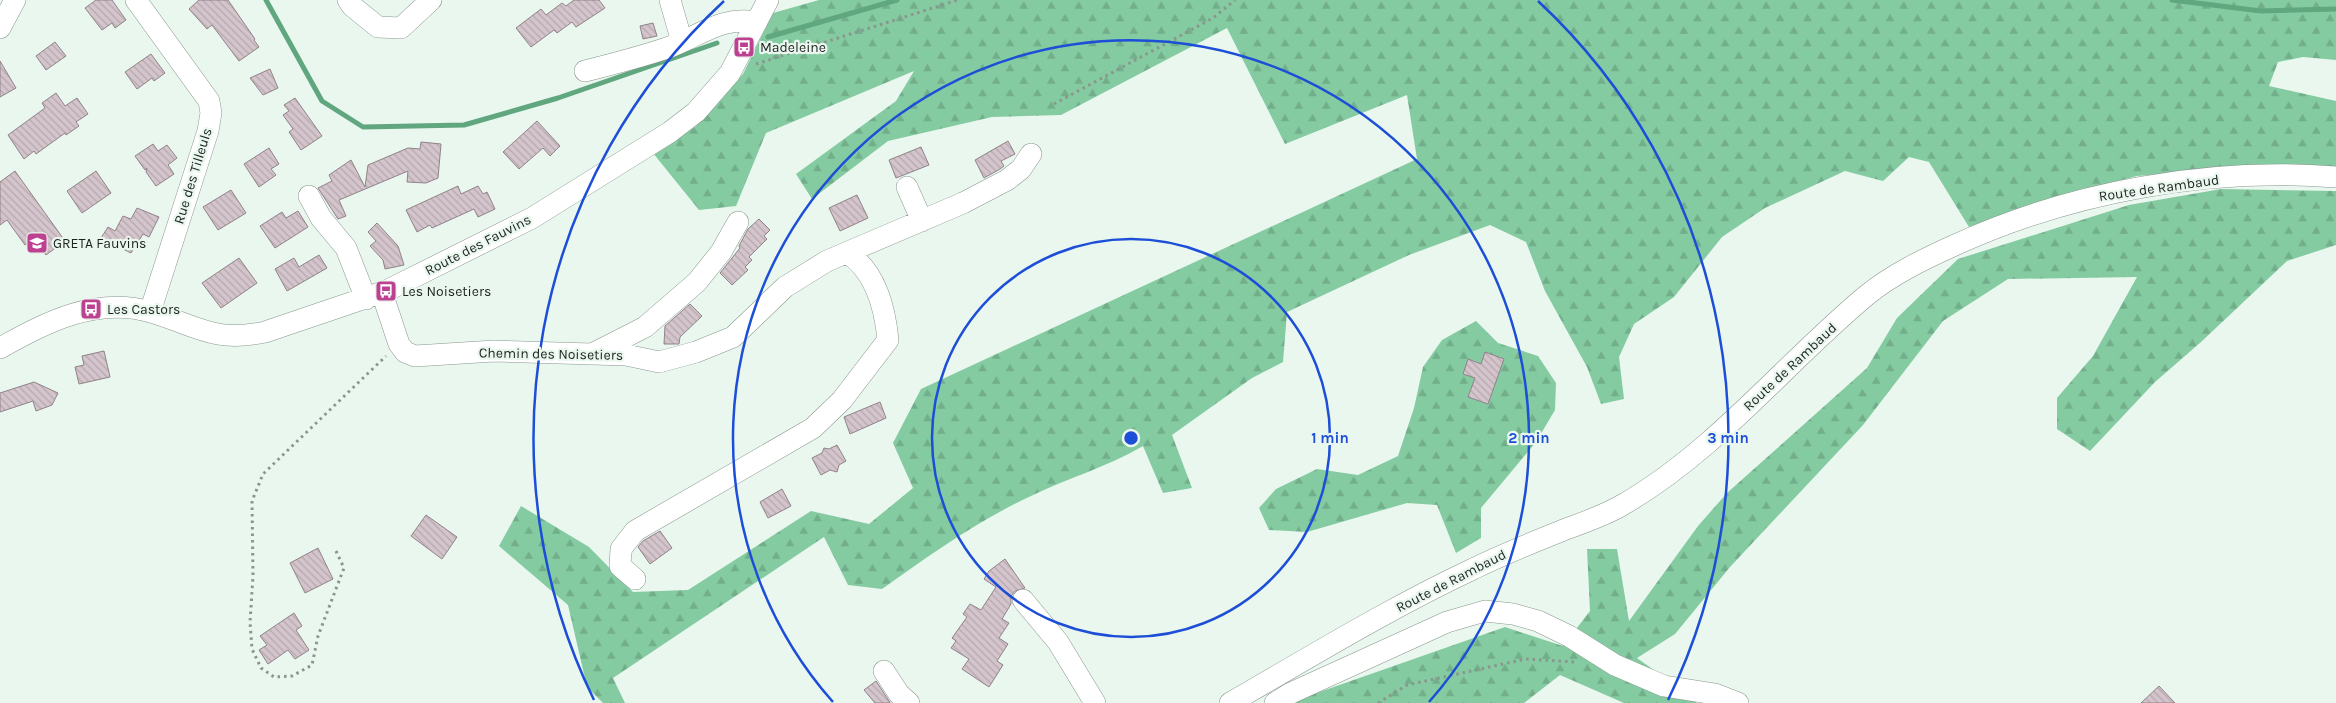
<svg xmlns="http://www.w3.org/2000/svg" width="2336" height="703" viewBox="0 0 2336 703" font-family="Karla,sans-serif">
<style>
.forest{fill:url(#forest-firs)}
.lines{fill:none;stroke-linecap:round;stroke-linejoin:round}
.stream{stroke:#60a67e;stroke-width:5}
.building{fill:url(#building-back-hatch);stroke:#908289}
.minor-casing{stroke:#89978e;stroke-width:22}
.path{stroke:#8b958e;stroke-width:3;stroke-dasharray:2.5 4;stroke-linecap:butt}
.minor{stroke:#fff;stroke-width:21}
.ring{fill:none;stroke:#1d4ed8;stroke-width:2.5}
.labels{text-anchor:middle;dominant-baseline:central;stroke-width:4.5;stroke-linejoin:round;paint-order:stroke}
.poi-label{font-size:14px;fill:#1e2320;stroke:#e9f7ee;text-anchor:start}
.street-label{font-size:14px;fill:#1e2320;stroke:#e9f7ee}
.centre{fill:#1d4ed8;stroke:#e9f7ee;stroke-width:2.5}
.ring-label{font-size:15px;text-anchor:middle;font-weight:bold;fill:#1d4ed8;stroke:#e9f7ee;stroke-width:4.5;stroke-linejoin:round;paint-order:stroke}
</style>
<defs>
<pattern id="forest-firs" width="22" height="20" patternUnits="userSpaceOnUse" patternTransform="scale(1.25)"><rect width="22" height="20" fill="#84cba1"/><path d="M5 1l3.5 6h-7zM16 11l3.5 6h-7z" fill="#72ae8a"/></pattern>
<pattern id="building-back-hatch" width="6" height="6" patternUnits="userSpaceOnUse" patternTransform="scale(1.25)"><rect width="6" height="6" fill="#d4c4cc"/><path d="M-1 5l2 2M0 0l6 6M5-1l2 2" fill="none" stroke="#b6a8af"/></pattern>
</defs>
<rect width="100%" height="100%" fill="#e9f7ee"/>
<path class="forest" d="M819 0H2336V60L2303 57 2278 62 2269 86 2336 101V168L2218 169 2137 176 2047 200 1969 227 1929 162 1909 157 1883 181 1845 171 1765 208 1722 237 1674 297 1634 324 1619 357 1624 399 1601 404 1587 367 1545 291 1526 242 1490 225 1409 255 1287 312 1283 362 1252 378 1172 435 1192 488 1163 493 1143 446C1107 467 1068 478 1031 496 977 521 930 555 882 589L848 585 824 537 613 678 625 703H603L587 687 568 605 499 546 521 506 589 547 633 592 688 590 811 511 869 524 913 488 893 443 921 389 1417 159 1407 95 1285 144 1227 28 1061 115 992 117 888 141 812 199 796 174 896 101 914 71 766 133 736 206 699 210 653 153 695 127 743 74 773 13Z
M2221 189 2336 191V245L2287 261 2201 342 2155 382 2090 451 2057 429V398L2093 356 2137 277 2008 279 1943 321 1863 425 1730 567 1675 634 1637 658 1697 701 1696 703H1624L1560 675 1524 703H1288L1505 627 1563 646 1590 611 1587 549H1617L1629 621 1698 526 1727 493 1867 368 1897 318 1958 259 2129 205Z
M1476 321 1498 343 1538 356 1556 383 1555 410 1536 442 1481 508V538L1456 553 1437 505 1407 503 1307 532 1269 530 1259 508 1276 489 1317 469 1358 475 1398 456 1414 408 1423 367 1442 340Z"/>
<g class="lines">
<path class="stream" d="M266 0 322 101 363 127 464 125 558 98 717 43
M2172 0 2261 11 2336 9
M768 37 897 0"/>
</g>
<path class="building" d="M96 0H112L126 20 115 28 112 23 102 30 85 8Z
M199 0H228L255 39 254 40 259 47 239 61 212 25 207 29 189 9Z
M574 0H599L605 8 576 27 572 22 557 33 554 30 531 47 516 28 541 9 546 15 562 3 566 6Z
M653 23 657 36 643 39 640 26Z
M55 42 66 56 46 70 36 56Z
M151 54 165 73 154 81 152 78 137 89 125 72Z
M0 61 16 88 0 97Z
M270 69 278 88 263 95 250 78Z
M56 93 65 106 77 98 88 114 76 122 79 126 66 135 65 133 36 154 34 151 24 159 8 135 45 108 42 103Z
M295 98 322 136 301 150 289 132 293 129 283 115 289 111 284 105Z
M537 121 560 146 550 156 543 148 519 169 503 152Z
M1008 141 1015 154 1001 161 1004 166 1000 169 984 178 975 160Z
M421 142 441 144 438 178 426 183 407 182 408 171 339 200 346 216 338 219 318 188 332 181 329 175 351 160 365 187 368 165 408 148 420 149Z
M153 144 158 151 167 145 177 158 168 165 174 174 156 186 146 172 147 168 145 170 135 156Z
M921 147 929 165 896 178 889 160Z
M269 148 279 164 271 169 276 175 259 187 244 164Z
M15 171 65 241 46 255 34 238 25 245 7 220 0 225V182Z
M96 171 111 193 82 213 67 191Z
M458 186 461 194 478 186 483 194 487 192 495 209 478 217 474 209 432 228 430 225 417 232 406 210Z
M231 190 246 213 218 230 203 207Z
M857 195 868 218 840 231 829 208Z
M137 208 159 217 149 237 143 234 131 253 101 238 108 227 115 231 123 216 131 219Z
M298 211 308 227 275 248 260 226 282 212 286 218Z
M759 219 770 230 764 236 767 239 749 257 752 260 745 267 748 270 732 285 720 273 740 248 739 246 748 229Z
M377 223 398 246 404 265 385 269 383 260 370 246 376 241 368 232Z
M319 255 327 268 287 291 275 269 294 258 299 267Z
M239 258 257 283 221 308 202 283Z
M690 304 702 316 680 337 679 344H664L665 326Z
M104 351 110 377 79 384 75 367 84 365 82 356Z
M1485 352 1504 359 1488 404 1468 397 1475 378 1463 374 1468 359 1481 364Z
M34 382 58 393 52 405 36 411 33 401 0 412V393Z
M880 402 886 418 850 434 844 417Z
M837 445 846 461 839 465 837 472 830 470 821 475 812 458 822 453 824 448 829 449Z
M782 489 791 506 768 518 760 502Z
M426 515 457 537 442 559 411 536Z
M660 531 672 548 650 564 638 547 643 541Z
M318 548 333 579 305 593 290 563Z
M1005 559 1025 588 1015 591 1011 596V604L1002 619 1009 623 999 638 1008 644 997 661 1003 665 989 687 962 669 969 659 951 648 956 641 952 638 967 617 963 614 970 604 981 610 996 587 984 579 989 571Z
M294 613 302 626 296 630 309 650 295 659 288 650 268 664 259 650 267 645 260 636Z
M876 681 889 701 890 703H875L864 690Z
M2159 686 2175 703H2141Z"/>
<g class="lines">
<g class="minor-casing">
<path id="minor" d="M136 0 209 101 211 113 208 131 150 312
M348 0 352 6 378 27 401 28 431 0
M670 0 682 42
M0 28 15 0
M585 71C613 64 640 57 667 48 698 37 723 15 757 22
M907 187 922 221
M309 196 321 218 346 248 366 299
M382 293 399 344 405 352 415 356 494 351 626 355 659 362 696 352 733 337 785 287 827 261 963 203 1007 180 1021 169 1031 154
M0 348C47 322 96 296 151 312 197 326 214 343 265 332L386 291 532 218 670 132 696 112 730 73 768 0
M594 353 645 327 697 282 721 252 738 222
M635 579 620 566 621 549 635 531 813 428 842 400 888 340C885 309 876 271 847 253
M1023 600 1058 642 1095 703
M884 671 899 694 909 703
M1230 703C1310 657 1390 608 1473 569 1503 554 1534 542 1566 529 1585 522 1606 515 1624 504 1717 450 1785 363 1867 295 1893 274 1924 259 1955 245 2071 192 2208 167 2336 177
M1275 703 1291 693 1447 622 1485 611 1513 614 1538 621 1569 636 1615 665 1664 686 1715 694 1738 703"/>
</g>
<path class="path" d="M756 64 958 0
M1054 104 1213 18 1235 0
M336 551 344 568 318 636 312 665 292 676 274 677 261 668 252 649 250 622 253 576 252 501 263 474 386 356
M1378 703 1407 685 1526 659 1574 662"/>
<use href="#minor" class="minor"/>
</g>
<g class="ring">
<circle cx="1131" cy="438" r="199"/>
<path d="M833 702A398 398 0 1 1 1429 702"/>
<path d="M594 700A597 597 0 0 1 724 1M1538 1A597 597 0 0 1 1668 700"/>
</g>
<defs>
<g id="bus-square" transform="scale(1.125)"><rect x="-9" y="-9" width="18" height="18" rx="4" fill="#bd4191" stroke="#e9f7ee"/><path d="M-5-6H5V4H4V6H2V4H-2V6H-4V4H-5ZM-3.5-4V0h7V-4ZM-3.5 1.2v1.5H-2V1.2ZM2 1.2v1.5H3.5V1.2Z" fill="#fff"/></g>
<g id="university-square" transform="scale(1.125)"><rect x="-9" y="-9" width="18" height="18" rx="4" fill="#bd4191" stroke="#e9f7ee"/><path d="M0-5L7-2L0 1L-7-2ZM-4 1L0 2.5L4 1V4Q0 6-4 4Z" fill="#fff"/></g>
</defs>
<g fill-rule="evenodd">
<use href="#bus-square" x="744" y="47"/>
<use href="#university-square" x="37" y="243"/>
<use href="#bus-square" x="386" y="291"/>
<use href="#bus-square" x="91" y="309"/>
</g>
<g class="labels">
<g class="poi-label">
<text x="760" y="47">Madeleine</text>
<text x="53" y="243">GRETA Fauvins</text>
<text x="402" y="291">Les Noisetiers</text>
<text x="107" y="309">Les Castors</text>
</g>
<g class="street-label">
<text transform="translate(193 176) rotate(-73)">Rue des Tilleuls</text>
<text transform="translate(2159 188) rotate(-8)">Route de Rambaud</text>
<text transform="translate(478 245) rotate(-27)">Route des Fauvins</text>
<text transform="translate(551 354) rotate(1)">Chemin des Noisetiers</text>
<text transform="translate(1790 367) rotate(-43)">Route de Rambaud</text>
<text transform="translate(1451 581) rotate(-27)">Route de Rambaud</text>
</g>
</g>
<circle cx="1131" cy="438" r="8" class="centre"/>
<g class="ring-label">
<text x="1330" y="443">1 min</text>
<text x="1529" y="443">2 min</text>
<text x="1728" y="443">3 min</text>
</g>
</svg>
